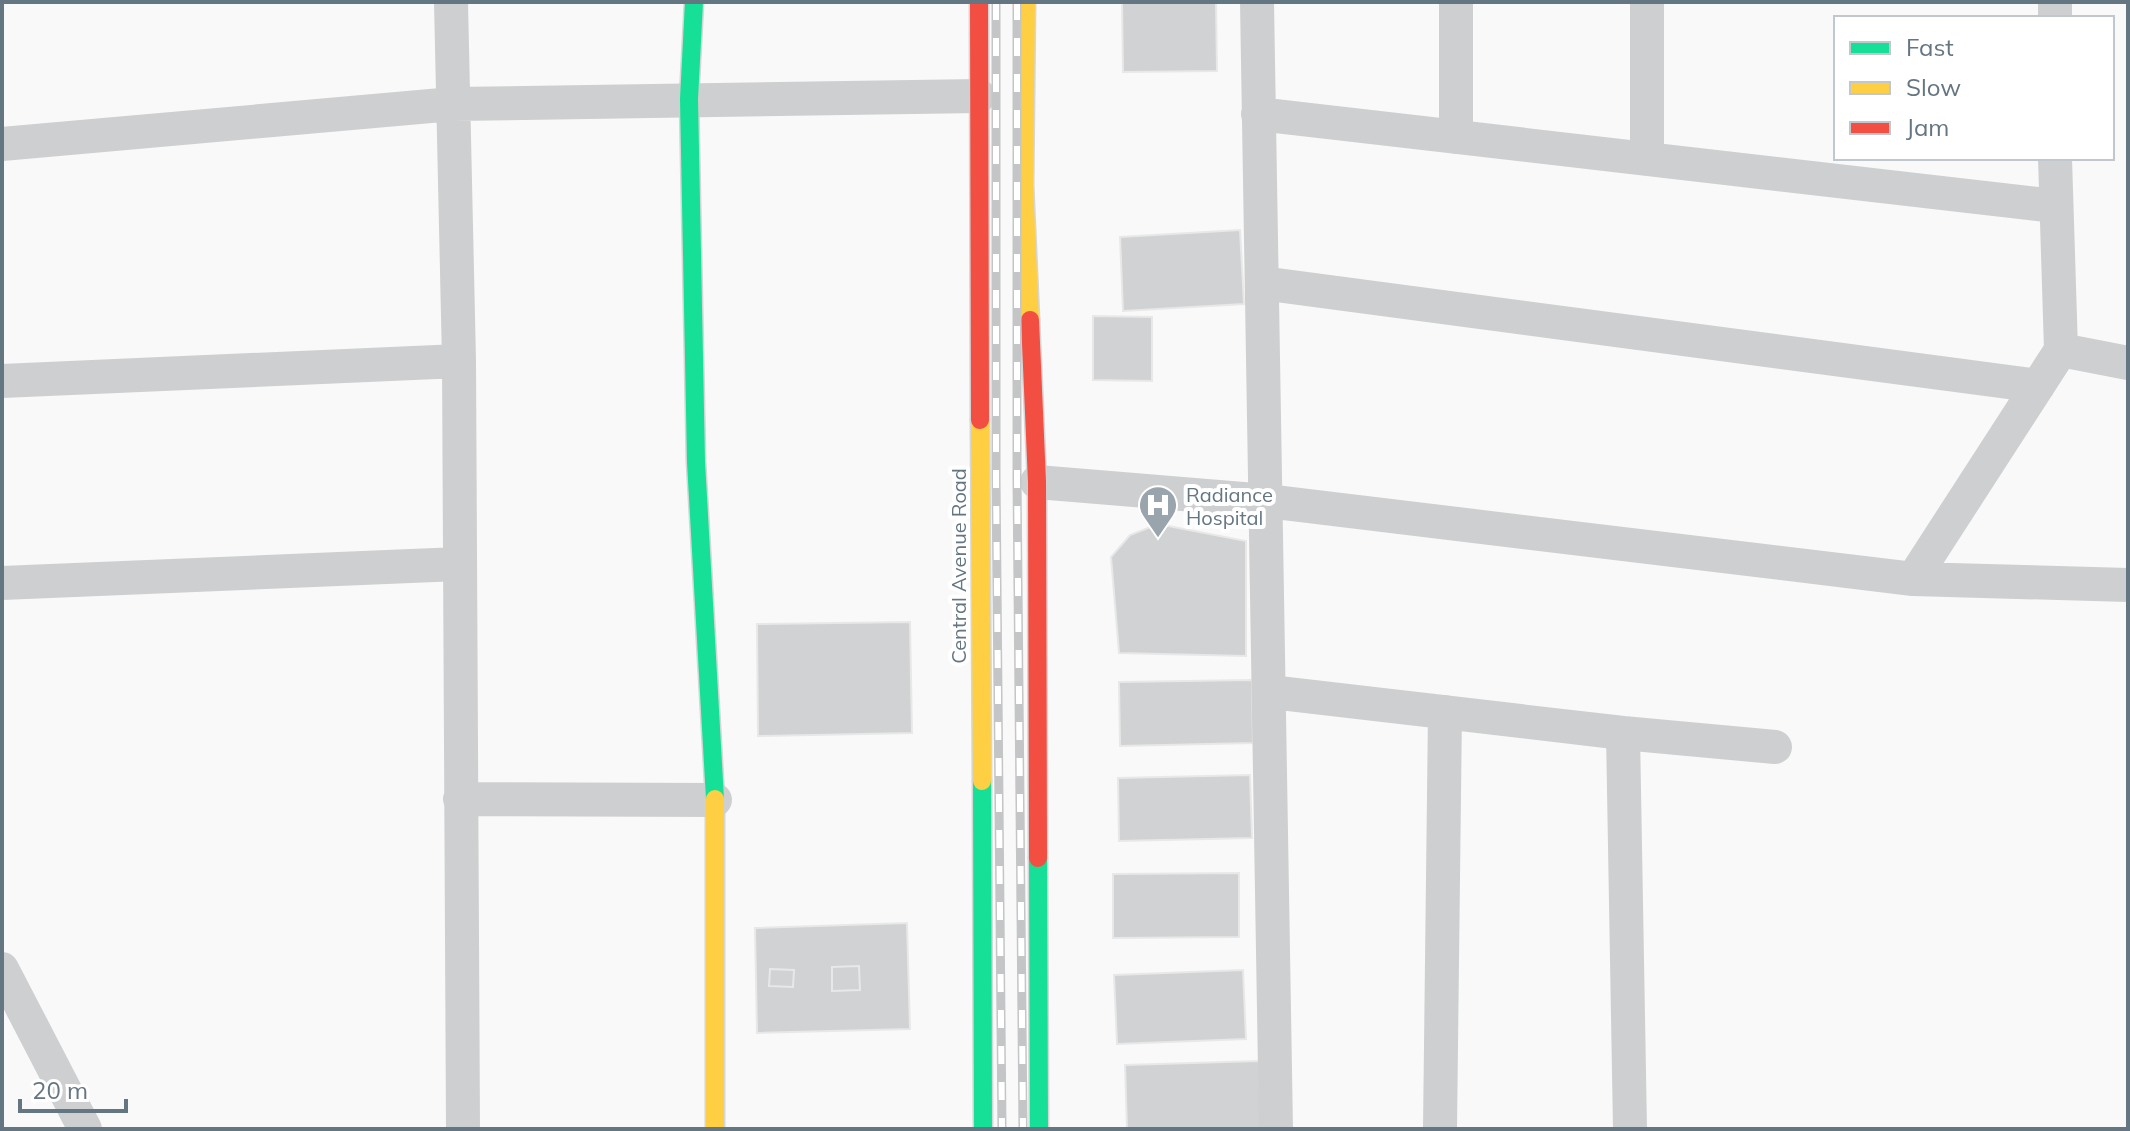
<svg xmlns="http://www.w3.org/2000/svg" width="2130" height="1131" viewBox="0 0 2130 1131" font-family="Mulish,sans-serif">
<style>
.building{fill:#d0d2d3;stroke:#e8e8e8;stroke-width:2}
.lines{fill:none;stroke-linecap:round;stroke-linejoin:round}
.fast-casing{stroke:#d5d6d7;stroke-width:21}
.slow-casing{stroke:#d5d6d7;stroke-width:21}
.jam-casing{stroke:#d5d6d7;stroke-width:21}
.street{stroke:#cecfd0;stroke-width:34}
.fast{stroke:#16e098;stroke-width:18}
.slow{stroke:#ffcf43;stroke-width:18}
.jam{stroke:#f24e42;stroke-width:18}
.rail-casing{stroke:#c3c5c6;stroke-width:9}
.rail{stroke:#fff;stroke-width:6;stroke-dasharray:18;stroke-linecap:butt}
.labels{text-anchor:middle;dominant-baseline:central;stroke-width:8;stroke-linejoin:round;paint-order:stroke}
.poi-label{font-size:20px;fill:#657683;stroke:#fff;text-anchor:start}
.street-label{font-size:20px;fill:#657683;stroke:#fff}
</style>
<rect width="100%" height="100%" fill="#f9f9f9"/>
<path class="building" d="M1122 2H1216L1217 71 1123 72Z
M1240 230 1244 304 1123 311 1120 237Z
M1093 316 1152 317V381L1093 380Z
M1158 524 1246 541V656L1119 653 1111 557 1130 535Z
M910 622 912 733 758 736 757 624Z
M1252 680 1253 743 1120 746 1119 682Z
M1250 775 1252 838 1119 841 1118 778Z
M1239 873V937L1113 938V874Z
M907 923 910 1029 757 1033 755 928Z
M859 966 860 990 832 991V967Z
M770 969 794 970 793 987 769 986Z
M1243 970 1246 1039 1117 1044 1114 975Z
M1259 1061 1261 1129H1127L1125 1065Z"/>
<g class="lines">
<g class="fast-casing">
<path id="fast" d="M694 2 689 99 696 462 715 799
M982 781 983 1129
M1038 858 1039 1129"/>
</g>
<g class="slow-casing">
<path id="slow" d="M1026 2 1024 185 1030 320
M980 420 982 781
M715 799V1129"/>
</g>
<g class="jam-casing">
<path id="jam" d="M979 2 980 420
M1030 320 1037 482 1038 858"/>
</g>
<path class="street" d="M451 2 459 361 463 1129
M1257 2 1276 1129
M1456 2V137
M1647 2V159
M2055 18V2
M1258 114 2054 206
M2 144 453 104 979 96
M2055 158 2061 350
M1262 283 2038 386
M2 381 459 361
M1037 482 1267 501 1913 579 2128 585
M1913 579 2061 350 2128 363
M2 583 459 564
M1270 692 1623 733 1775 747
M1623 733 1630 1129
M460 799 715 800
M2 969 85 1129
M1440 1129 1445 712"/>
<use href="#fast" class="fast"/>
<use href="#slow" class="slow"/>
<use href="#jam" class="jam"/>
<g class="rail-casing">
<path id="rail" d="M996 2V478L1002 1129
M1017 2V478L1023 1129"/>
</g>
<use href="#rail" class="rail"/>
</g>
<defs>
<g id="hospital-pin" transform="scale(2)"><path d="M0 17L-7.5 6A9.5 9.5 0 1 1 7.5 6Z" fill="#99a4ac" stroke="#fff"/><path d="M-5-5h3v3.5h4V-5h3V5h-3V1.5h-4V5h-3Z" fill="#fff"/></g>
</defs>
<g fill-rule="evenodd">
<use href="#hospital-pin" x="1158" y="505"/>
</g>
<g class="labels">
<g class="poi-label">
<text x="1186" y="494">Radiance<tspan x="1186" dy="23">Hospital</tspan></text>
</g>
<g class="street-label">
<text transform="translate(958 566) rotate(-90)">Central Avenue Road</text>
</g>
</g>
<rect width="2130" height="1131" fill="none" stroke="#657683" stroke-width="8"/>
<rect x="1834" y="16" width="280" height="144" fill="#ffffff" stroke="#c1c8cd" stroke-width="2"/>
<rect x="1850" y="42" width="40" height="12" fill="#16e098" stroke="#c1c8cd" stroke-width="2"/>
<text x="1906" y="56" font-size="24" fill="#657683">Fast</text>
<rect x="1850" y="82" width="40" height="12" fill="#ffcf43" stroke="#c1c8cd" stroke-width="2"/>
<text x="1906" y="96" font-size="24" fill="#657683">Slow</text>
<rect x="1850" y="122" width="40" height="12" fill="#f24e42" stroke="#c1c8cd" stroke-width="2"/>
<text x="1906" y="136" font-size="24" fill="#657683">Jam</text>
<path d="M20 1099v12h106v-12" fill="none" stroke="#657683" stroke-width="4"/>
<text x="32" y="1099" font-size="24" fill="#657683" stroke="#ffffff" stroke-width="6" paint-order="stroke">20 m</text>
</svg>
